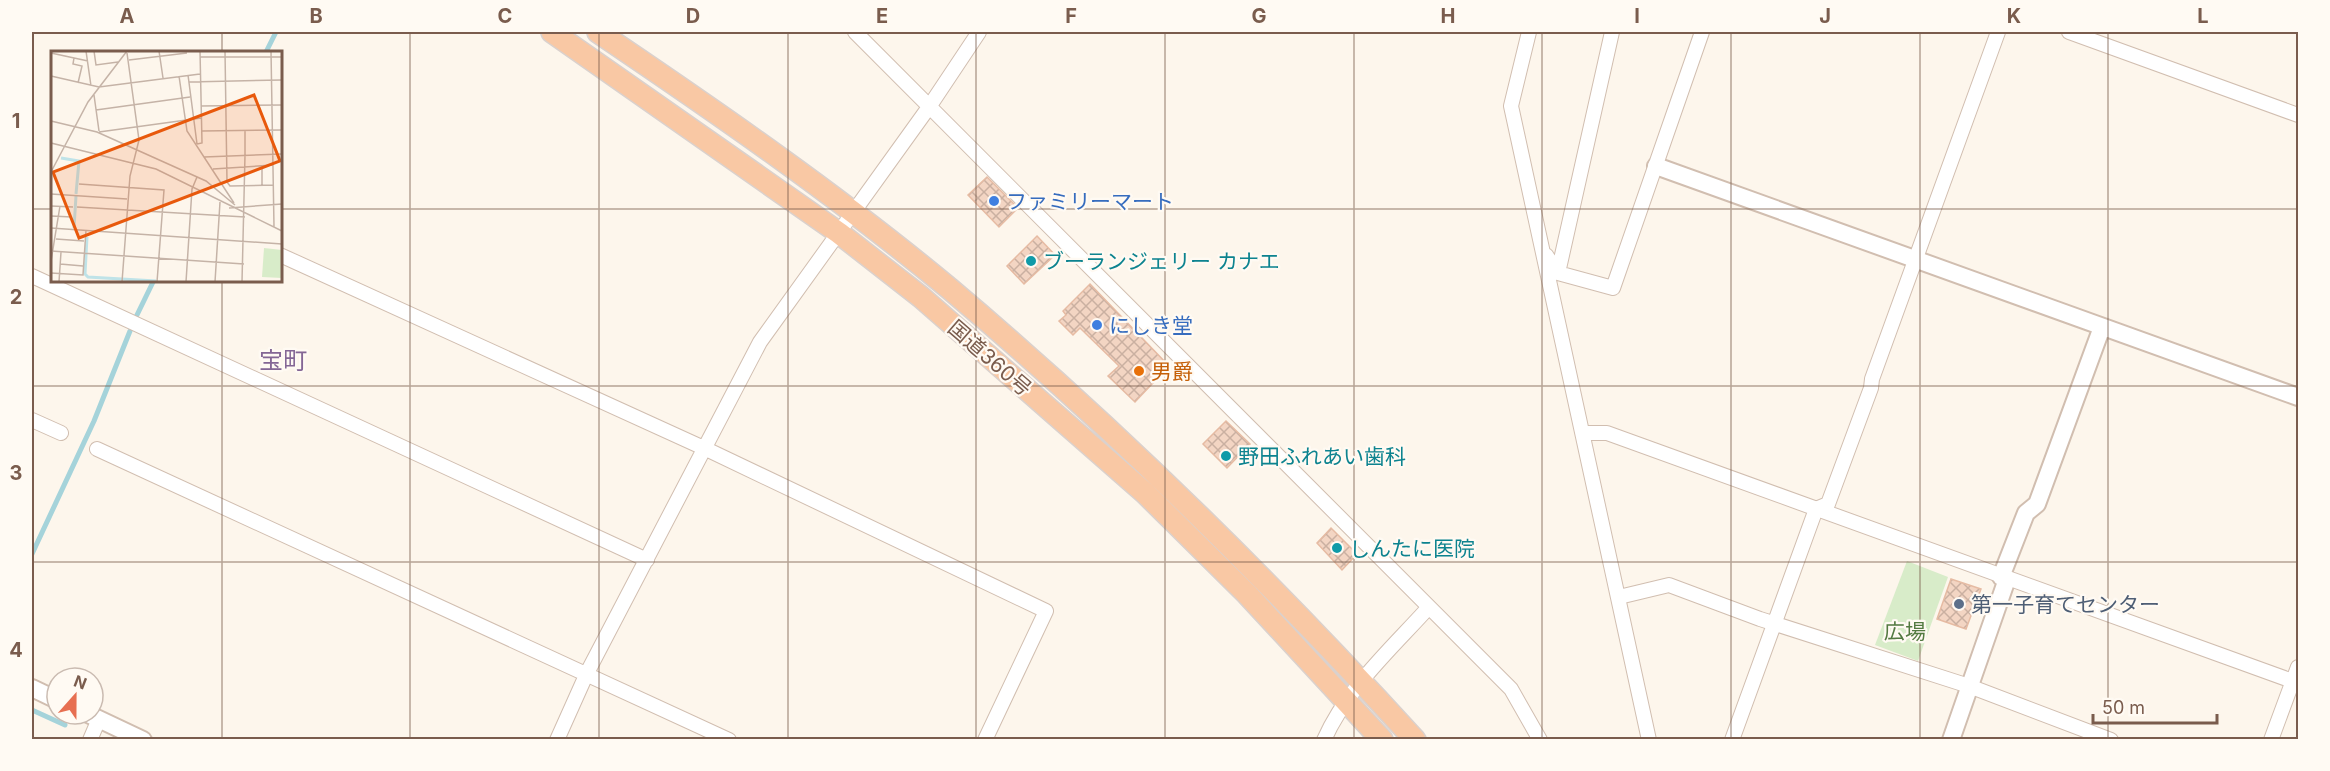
<svg xmlns="http://www.w3.org/2000/svg" width="2330" height="771" viewBox="0 0 2330 771" font-family="Inter,'Noto Sans JP',sans-serif">
<style>
.green{fill:#d8ecc9}
.lines{fill:none;stroke-linecap:round;stroke-linejoin:round}
.stream{stroke:#a5d3da;stroke-width:5}
.building{fill:url(#building-cross-hatch);stroke:#e6bba3;stroke-width:1.5}
.minor-casing{stroke:#d1beb0;stroke-width:16}
.tertiary-casing{stroke:#d1beb0;stroke-width:20}
.trunk-casing{stroke:#dad1cd;stroke-width:24}
.minor{stroke:#fff;stroke-width:14}
.tertiary{stroke:#fff;stroke-width:16}
.trunk{stroke:#f9c8a4;stroke-width:21}
.grid{fill:none;stroke:#7a5c4d;stroke-width:1.5;stroke-opacity:0.55}
.shop-dot{fill:#3f7fe0;stroke:#fffaf3;stroke-width:2}
.culture-dot{fill:#0f9aa8;stroke:#fffaf3;stroke-width:2}
.food-dot{fill:#e8710a;stroke:#fffaf3;stroke-width:2}
.service-dot{fill:#5c6f8a;stroke:#fffaf3;stroke-width:2}
.labels{text-anchor:middle;dominant-baseline:central;stroke-width:4.5;stroke-linejoin:round;paint-order:stroke}
.shop-label{font-size:21px;fill:#366cbe;stroke:#fffaf3;text-anchor:start}
.culture-label{font-size:21px;fill:#0d838f;stroke:#fffaf3;text-anchor:start}
.street-label{font-size:21px;fill:#7a5c4d;stroke:#fffaf3}
.food-label{font-size:21px;fill:#c56008;stroke:#fffaf3;text-anchor:start}
.service-label{font-size:21px;fill:#4e5e75;stroke:#fffaf3;text-anchor:start}
.park-label{font-size:21px;fill:#537a41;stroke:#fffaf3}
.quarter-label{font-size:24px;fill:#846695;stroke:#fffaf3}
.inset-river{fill:none;stroke:#bfe3e8;stroke-width:3}
.inset-road{fill:none;stroke:#c5b3a7;stroke-width:1.5}
.view{fill:#e8590c;fill-opacity:0.15;stroke:#e8590c;stroke-width:3}
.inset-edge{fill:none;stroke:#7a5c4d;stroke-width:3}
.neatline{fill:none;stroke:#7a5c4d;stroke-width:2}
.grid-label{font-size:20px;text-anchor:middle;font-weight:bold;fill:#7a5c4d}
</style>
<defs>
<pattern id="building-cross-hatch" width="8" height="8" patternUnits="userSpaceOnUse" patternTransform="scale(1.5)"><rect width="8" height="8" fill="#f3d5c3"/><path d="M0 0l8 8M0 8l8-8" fill="none" stroke="#cab0a1"/></pattern>
</defs>
<rect width="100%" height="100%" fill="#fdf6ec"/>
<path class="green" d="M1907 561 1948 577 1918 661 1875 645Z"/>
<g class="lines">
<path class="stream" d="M266 52 276 32
M136 317 154 280
M32 554 94 421 130 331
M32 710 65 725"/>
</g>
<path class="building" d="M987 177 1018 208 999 227 968 195Z
M1037 236 1055 255 1024 284 1007 266Z
M1090 284 1169 366 1135 402 1108 376 1119 366 1080 328 1073 335 1059 321 1066 315 1063 311Z
M1226 421 1250 444 1227 468 1203 444Z
M1331 528 1357 554 1342 570 1317 543Z
M1951 579 1981 589 1966 629 1937 619Z"/>
<g class="lines">
<g class="minor-casing">
<path id="minor" d="M855 32 1511 689 1540 740
M1529 32 1511 106 1649 740
M2069 32 2298 115
M280 255 706 449 1046 611 985 740
M1546 255 1558 273 1613 288 1702 32
M1558 273 1612 32
M32 276 647 560
M32 420 61 433
M1584 433H1607L2298 683
M97 449 729 740
M1619 597 1669 585 1760 619 1969 686 2111 740
M90 740 99 719
M557 740 587 673 760 342 929 107 979 32
M1324 740C1347 688 1392 648 1429 607
M1732 740 1816 509 1828 504 1871 388 1872 379 1998 32
M2271 740 2298 667"/>
</g>
<g class="tertiary-casing">
<path id="tertiary" d="M1656 166 2298 397
M2001 577 2026 513 2037 504 2102 327
M32 688 57 700
M88 714 143 740
M1951 740 2007 579"/>
</g>
<g class="trunk-casing">
<path id="trunk" d="M552 32 839 233 921 297 1145 493 1247 594 1382 740
M598 32C718 113 838 196 950 289 1116 429 1269 580 1415 740"/>
</g>
<use href="#minor" class="minor"/>
<use href="#tertiary" class="tertiary"/>
<use href="#trunk" class="trunk"/>
</g>
<path class="grid" d="M222 32V52M410 32V740M599 32V740M788 32V740M976 32V740M1165 32V740M1354 32V740M1542 32V740M1731 32V740M1920 32V740M2108 32V740M32 209H52M280 209H2298M222 280V740M32 386H2298M32 562H2298"/>
<g class="shop-dot">
<circle cx="994" cy="201" r="6"/>
<circle cx="1097" cy="325" r="6"/>
</g>
<g class="culture-dot">
<circle cx="1031" cy="261" r="6"/>
<circle cx="1226" cy="456" r="6"/>
<circle cx="1337" cy="548" r="6"/>
</g>
<circle class="food-dot" cx="1139" cy="371" r="6"/>
<circle class="service-dot" cx="1959" cy="604" r="6"/>
<g class="labels">
<g class="shop-label">
<text x="1006" y="201">ファミリーマート</text>
<text x="1109" y="325">にしき堂</text>
</g>
<g class="culture-label">
<text x="1043" y="261">ブーランジェリー カナエ</text>
<text x="1238" y="456">野田ふれあい歯科</text>
<text x="1349" y="548">しんたに医院</text>
</g>
<g class="street-label">
<text transform="translate(990 358) rotate(41)">国道360号</text>
</g>
<g class="food-label">
<text x="1151" y="371">男爵</text>
</g>
<g class="service-label">
<text x="1971" y="604">第一子育てセンター</text>
</g>
<g class="park-label">
<text x="1905" y="631">広場</text>
</g>
<g class="quarter-label">
<text x="283" y="360">宝町</text>
</g>
</g>
<g transform="translate(51 51)">
<rect width="231" height="231" fill="#fdf6ec"/>
<path d="M213 197 231 199V227L211 226Z" fill="#d8ecc9"/>
<path class="inset-river" d="M10 107 28 110 25 143M23 177 25 145M36 186 34 223 37 226 105 230"/>
<path class="inset-road" d="M35 0 40 35M43 0 45 14 67 11M108 0 112 27M174 0 176 131 179 135 223 134M220 0 223 176M0 2 37 10M149 6H231M23 7 22 13 31 15 27 32M78 9 136 2M137 24 146 93M0 25 48 36 149 23M128 25 136 80 183 152M138 31 231 29M43 44 48 80M150 55 231 54M45 59 139 46M0 70 46 81 155 130 184 154M151 80 231 79M48 81 150 67M0 92 105 118 231 180M146 93 151 92 149 0M194 104V79M153 106 231 103M211 115V134M162 118 222 114M0 121 37 51 76 0M28 133 113 139 106 231M0 143 76 148M0 155 22 156M26 156 194 166M178 157 231 153M0 165 21 166M0 177 231 193M5 188 33 190M0 200 193 213M0 210 9 155M9 213 32 215M0 222 32 224 35 179M8 231 10 201M71 231 79 125 88 89 76 2M135 231 141 138 146 126M164 231 169 151M191 231 194 104"/>
<path class="view" d="M203 44 229 110 28 187 2 121Z"/>
<rect width="231" height="231" class="inset-edge"/>
</g>
<rect width="2330" height="771" fill="none" stroke="#fffaf3" stroke-width="66"/>
<g transform="translate(75 696) rotate(21)"><circle r="28" fill="#fffaf3" stroke="#cabbb1" stroke-width="1.5"/>
<path d="M0-4.5L10 22L0 15L-10 22Z" fill="#e76f51"/>
<text y="-9" font-size="16" font-weight="bold" text-anchor="middle" fill="#7a5c4d">N</text>
</g>
<path d="M2093 714v9h124v-9" fill="none" stroke="#7a5c4d" stroke-width="3"/>
<text x="2102" y="714" font-size="18" fill="#7a5c4d" stroke="#fffaf3" stroke-width="4.5" paint-order="stroke">50 m</text>
<rect x="33" y="33" width="2264" height="705" class="neatline"/>
<g class="grid-label">
<text x="127" y="23">A</text>
<text x="316" y="23">B</text>
<text x="505" y="23">C</text>
<text x="693" y="23">D</text>
<text x="882" y="23">E</text>
<text x="1071" y="23">F</text>
<text x="1259" y="23">G</text>
<text x="1448" y="23">H</text>
<text x="1637" y="23">I</text>
<text x="1825" y="23">J</text>
<text x="2014" y="23">K</text>
<text x="2203" y="23">L</text>
<text x="16" y="128">1</text>
<text x="16" y="304">2</text>
<text x="16" y="480">3</text>
<text x="16" y="657">4</text>
</g>
</svg>
